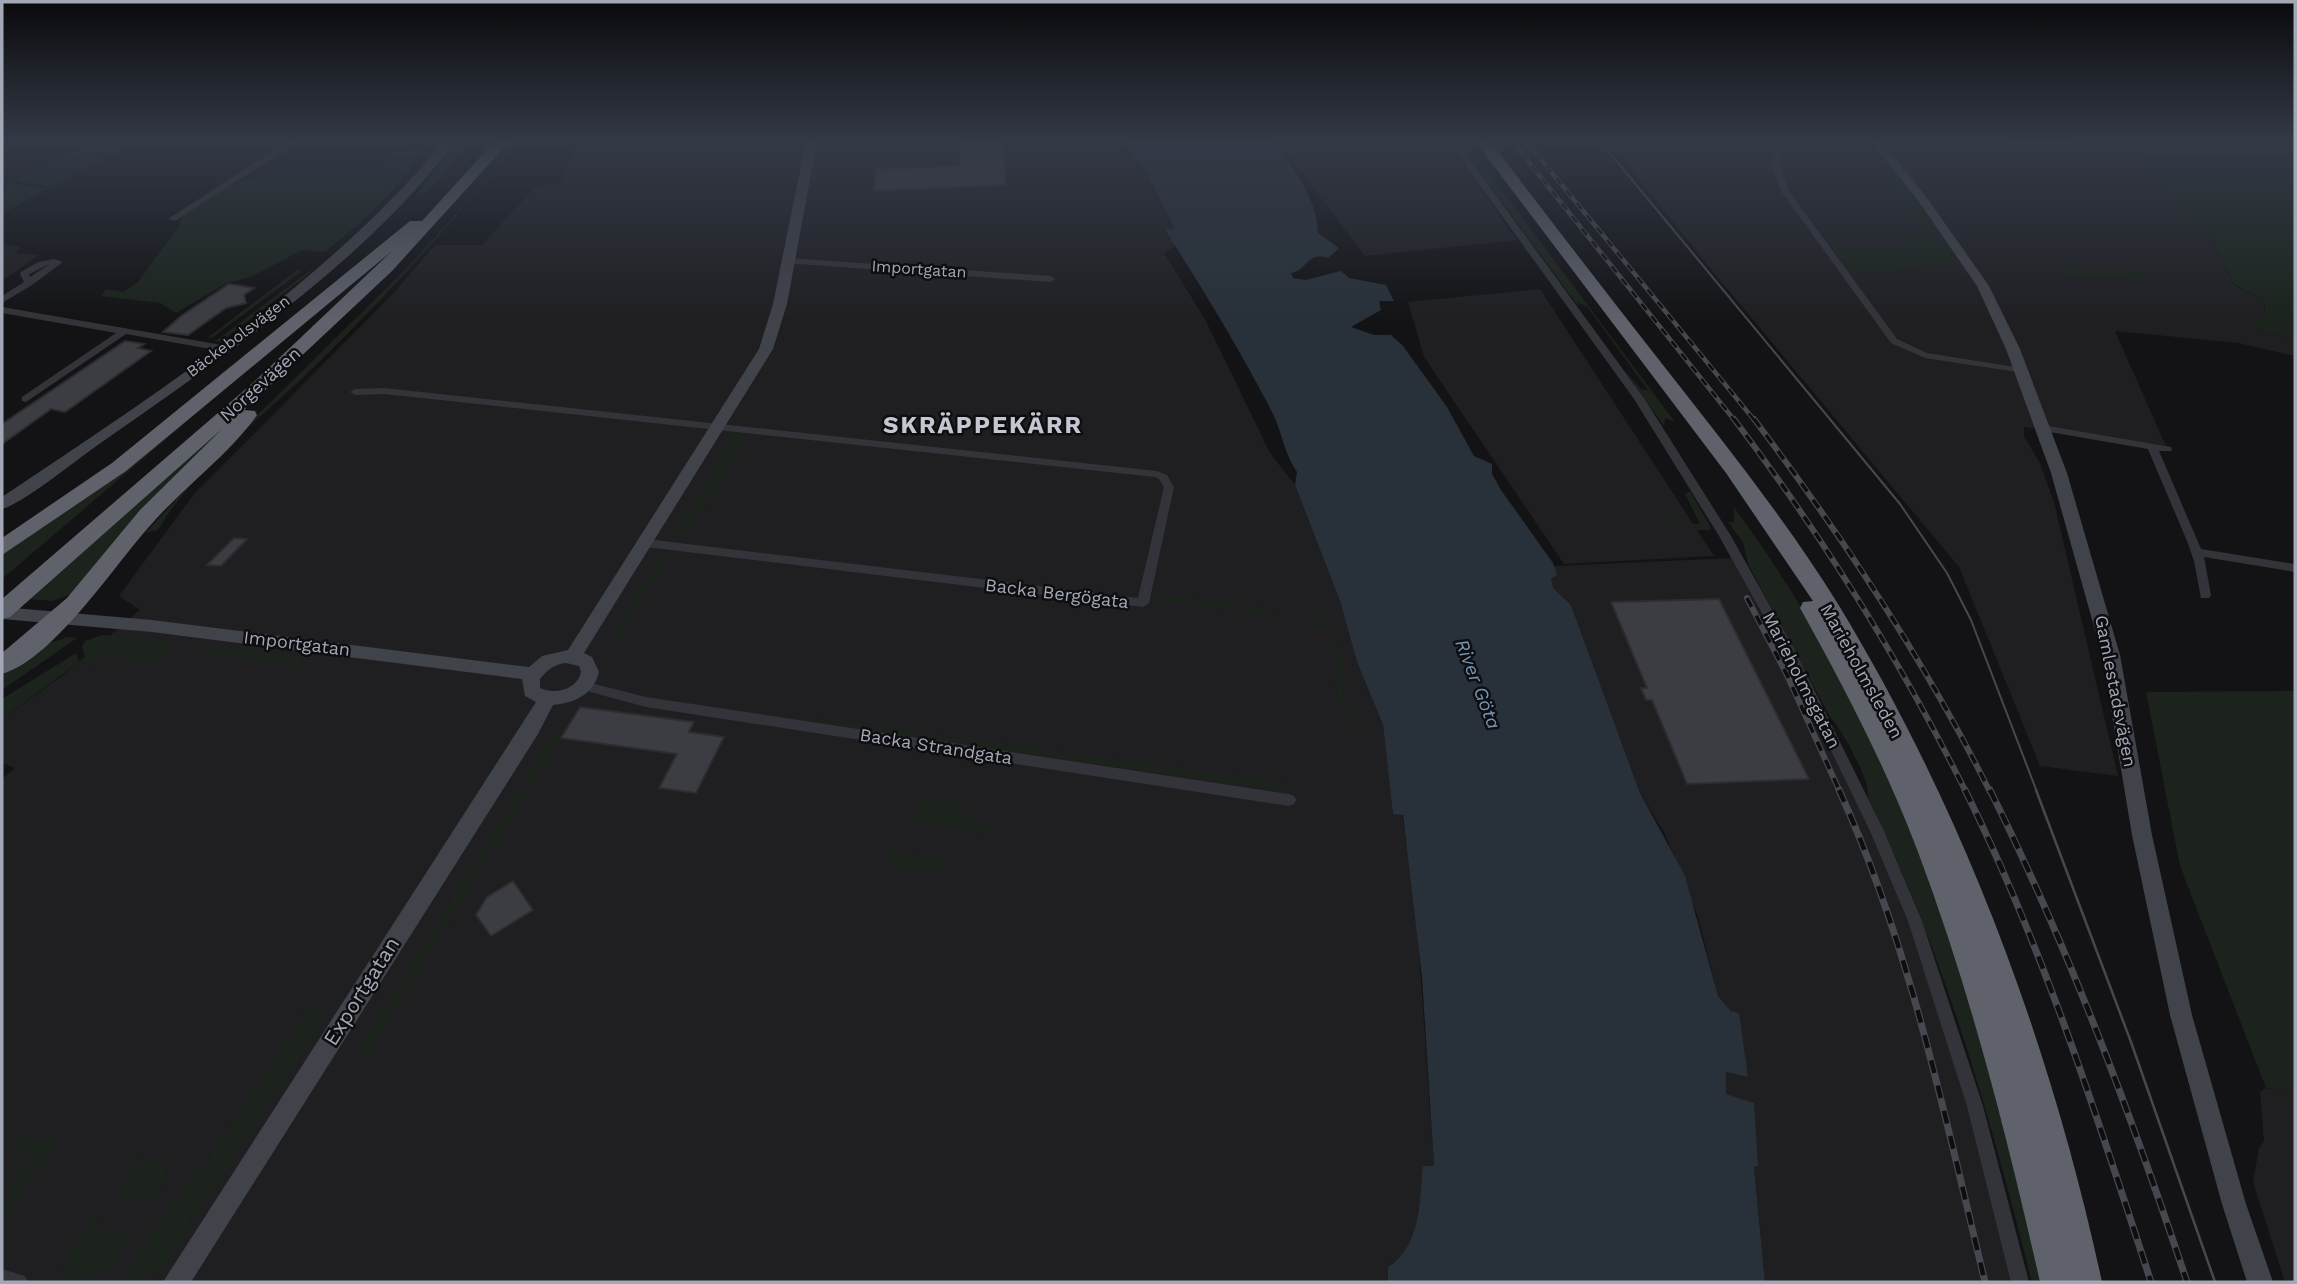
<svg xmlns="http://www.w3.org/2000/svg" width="2297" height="1284" viewBox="0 0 2297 1284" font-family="'Work Sans',sans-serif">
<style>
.built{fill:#1f1f22}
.green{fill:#1b231c}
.water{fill:#283139}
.building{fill:#3c3d42;stroke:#2d2d31;stroke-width:2}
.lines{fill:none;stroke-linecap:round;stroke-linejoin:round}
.street{fill:#33343a;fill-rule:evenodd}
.secondary{fill:#41434a;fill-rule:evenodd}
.highway{fill:#5f626b;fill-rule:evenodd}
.tram-far1{stroke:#46484f;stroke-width:2}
.tram{stroke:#46484f;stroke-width:2.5}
.rail-far2-casing{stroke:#46484f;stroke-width:4.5}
.rail-far1-casing{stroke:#46484f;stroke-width:6}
.rail-casing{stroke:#46484f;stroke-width:7}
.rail-far2{stroke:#0e0e10;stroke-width:2.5;stroke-dasharray:8;stroke-linecap:butt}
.rail-far1{stroke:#0e0e10;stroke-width:3.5;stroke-dasharray:10;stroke-linecap:butt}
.rail{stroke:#0e0e10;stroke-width:4.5;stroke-dasharray:13;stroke-linecap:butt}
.labels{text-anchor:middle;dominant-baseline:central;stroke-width:5;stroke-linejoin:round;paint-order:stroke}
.far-street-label{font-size:16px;fill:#a3a8b6;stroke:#0e0e10}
.street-label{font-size:18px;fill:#a3a8b6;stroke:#0e0e10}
.water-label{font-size:19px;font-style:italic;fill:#7695b5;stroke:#0e0e10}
.near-street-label{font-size:21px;fill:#a3a8b6;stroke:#0e0e10}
.district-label{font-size:24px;font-weight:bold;letter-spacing:2px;fill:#c4c7d2;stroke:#0e0e10}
</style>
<rect width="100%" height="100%" fill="#131315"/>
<path class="built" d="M578 141H1098L1140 159 1175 229 1165 231 1175 246 1164 253 1206 321 1270 453 1295 485 1340 601 1357 662 1383 725 1393 814H1402L1416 910 1434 1166 1411 1243 1407 1251 1388 1267V1282H2V779L15 768 2 763V719L63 675 140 610 119 596 194 494 392 295 435 245H482L535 187 562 184Z
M1278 141H1446L1517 240 1365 256Z
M1642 141H2118L2150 170 2175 206 2207 234 2234 285 2264 301 2265 316 2251 322 2258 329 2295 341V356L2238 343 2115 331 2166 446 2024 427V436L2040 463 2054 502 2118 776 2040 766 1959 567 1710 268 1614 148 1645 147Z
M2 244 21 247 15 253 39 255 2 281Z
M1540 289 1714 556 1564 564 1424 357 1408 302Z
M1734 558 1783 647 1895 882 1940 1008 1994 1198 2014 1282H1765L1754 1166H1757L1726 1094 1725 1072 1748 1076 1731 1011 1718 996 1698 917 1664 832 1640 793 1571 605 1552 588 1551 579 1556 575 1554 566Z
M2266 1088 2295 1092V1282H2285L2253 1182 2259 1148 2264 1141 2260 1092Z"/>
<path class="green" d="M83 141H131L113 152 116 153 113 155 72 148Z
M458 141H470C459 155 434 195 416 195Z
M515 141H519C456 218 390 293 319 362 265 416 197 464 158 530L145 533 239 433 409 266 480 187Z
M1457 141H1465L1675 422 1665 418 1664 426 1625 371 1642 390H1648L1588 308 1578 302 1579 307Z
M2118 141H2295V341L2258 329 2250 322 2265 316 2264 301 2234 284 2207 234 2175 206 2150 170Z
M73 151 105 156 50 187 14 180 62 153Z
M422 151C396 192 363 222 325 252L302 250 251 277 227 283 176 313 160 303 101 296 106 289 123 292 138 282 179 226 182 216 227 186 259 177 280 164 379 165 391 152Z
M1877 167H1888L1928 216 1959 263 1862 275 1850 272 1830 246H1910L1902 235 1930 234Z
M10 183H12L47 189 2 214V191L8 188 3 186Z
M2064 266 2142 271 2144 275 2149 272 2165 280 2065 276 2054 268Z
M297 270H303L213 337 206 339Z
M314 270 222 341 214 342 308 272Z
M267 353 2 579V554Z
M293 364 207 446 72 594 53 601 28 599Z
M734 433 750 435 688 532 674 537Z
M1690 491 1710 526 1711 530H1697L1660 517 1661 514 1676 513 1682 524H1700L1685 494Z
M1734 507C1824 629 1892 768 1942 910 1960 960 1972 1012 1987 1063 2008 1136 2029 1208 2045 1282H2032C1990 1116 1944 953 1868 798 1871 780 1841 729 1829 715L1748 564 1743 542 1728 522H1734Z
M671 552 615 645 610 641 611 637 660 557Z
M1159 590H1167L1166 596 1272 609 1274 612 1271 614 1158 601Z
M1313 606 1329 623 1347 678 1342 691 1343 702 1367 725H1355L1338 700 1335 684 1343 683 1329 630H1320L1313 616Z
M102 635 170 640C171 654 163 661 148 661L150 657 139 660 107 656 87 665 82 647 85 641Z
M68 637 77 638 2 690V673L47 644Z
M210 645 295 656 301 657 302 663 291 670 283 663 197 652Z
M76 653 79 662 2 719V699Z
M2295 691V1092L2266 1088 2180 866 2146 692Z
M790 716 964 739 960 745 787 718Z
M564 733 533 784 525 782 524 779 552 735Z
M970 739 1265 780 1286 784 1288 788 1282 791 1019 752 963 747Z
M517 794H527L367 1055 357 1051Z
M922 798 964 804 961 814 967 820 993 827 985 833 913 822Z
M889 851 947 860 941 872 936 873 889 865Z
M311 1004 320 1007 325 1018 197 1215H192L188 1222 191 1224C174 1251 160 1282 124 1282L147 1240 195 1171 201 1172Z
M24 1136 58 1142 2 1219V1204L30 1158 12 1155Z
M139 1159 165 1163 166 1176 151 1199 116 1194Z
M92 1217 98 1218 94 1227 132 1234 133 1238C116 1263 99 1284 62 1276L64 1261Z"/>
<path class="water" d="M1124 141H1275C1293 171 1317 197 1318 233L1339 248 1328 258C1307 251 1308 270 1291 273L1293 278 1306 280 1341 271 1349 278 1386 285 1394 301H1379L1381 310 1351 327 1374 335H1391L1403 346 1447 407 1474 456 1492 464V474L1501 490 1553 563 1557 575 1551 579 1553 588 1571 605 1640 793 1685 876 1718 996 1731 1011 1739 1013 1748 1077 1726 1072V1094L1754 1103 1758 1166 1754 1167 1765 1282H1388V1267C1422 1245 1419 1202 1423 1166H1434L1422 977 1403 815 1393 814 1383 725 1357 662 1340 601 1295 485 1297 472C1282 449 1283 432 1270 408 1238 347 1203 289 1165 230L1175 229 1140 159 1134 160Z"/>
<path class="building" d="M959 141H1005V185L874 191 876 169 959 166Z
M2000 141H2074V150L2010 151Z
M229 284 254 288 244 295 246 303 226 308 188 335 163 332 181 316Z
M125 341 144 344 138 348 151 351 65 412 51 409 2 444V424Z
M234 538 247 539 221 566 207 565Z
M1719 599 1809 779 1687 784 1652 700H1646L1641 688H1647L1611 602Z
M580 707 694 722 689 732 724 737 696 793 659 788 677 754 561 738Z
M513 881 533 910 491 936 476 915 487 897Z"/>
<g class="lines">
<path class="street" d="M289 141H299L175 221 168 219Z
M1448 141H1456L1644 398 1731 536 1793 647 1884 831 1922 921 1983 1106 2029 1282H2011L1967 1106 1908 921 1870 831 1781 647 1719 536 1634 399Z
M1777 141H1785L1780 168 1789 191 1897 339 1927 353 2021 368 2024 369V373L1925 358 1891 343 1781 191 1772 168Z
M788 258 1051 276 1055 279 1051 282 785 263V259Z
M54 259 63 262 32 285 2 303V296L24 282 20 274 21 272 38 262ZM50 264 30 277 29 275 31 273Z
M2 307 222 345 227 348 222 351 126 334 26 402 22 401V397L116 333 2 313Z
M384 388 1157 471 1167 475 1174 487 1149 603 1143 607 646 547 640 543 642 540 646 539 1138 598 1164 487 1159 479 1155 477 384 394 355 395 350 392 355 389Z
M2042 425 2171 447 2172 449 2171 451H2159L2201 549 2295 564V572L2204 557 2211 595 2209 598H2201L2194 561 2187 541 2148 449 2038 430V426Z
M583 681 646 697 1289 794 1294 796 1296 800 1294 804 1289 806 646 707 579 689 577 686 579 683Z
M2 1269 25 1276 28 1282H2Z"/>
<path class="secondary" d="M445 141H456C360 267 222 357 95 447 75 461 22 504 2 509V497C159 392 322 286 445 141Z
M806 141H817L787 304 773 349 584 653 592 657 599 672C594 694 575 703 553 705L538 734 191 1282H163L536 702 525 696 522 679 152 632 2 619V607L152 620 529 667 542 656 568 650 759 349 773 304ZM566 663 579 666 581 672C577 690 555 695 540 688V679C547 670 555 664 566 663Z
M1870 141H1881L1925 195 1989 286 2020 349 2067 473 2120 655 2152 835 2192 1015 2246 1204 2273 1282H2247L2222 1204 2170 1015 2132 835 2102 655 2051 473 2006 349 1977 286 1917 199Z"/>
<path class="highway" d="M495 141H510L392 271 244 410 255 411 257 415C231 452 187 485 156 519 118 559 56 658 2 674V653L67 598 140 510 222 429 10 617 2 619V599L255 381 392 251 126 471 2 555V538L112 463 410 221H422Z
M1475 141H1490C1547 216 1605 291 1663 365 1724 443 1786 520 1838 604 1964 811 2051 1045 2102 1282H2040C2007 1136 1971 993 1918 852 1886 767 1844 687 1800 608L1803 602 1813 601 1726 473Z"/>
<path class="tram-far1" d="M1600 141 1900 504 1947 573 1971 620 2037 792"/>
<path class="tram" d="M2036 790 2131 1042 2215 1282"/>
<g class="rail-far2-casing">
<path id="rail-far2" d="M1512 141 1735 421
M1526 141 1755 421"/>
</g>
<g class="rail-far1-casing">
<path id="rail-far1" d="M1734 419C1823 537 1900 660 1966 792
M1754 419C1843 537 1924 659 1990 792
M1747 598 1787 675 1840 792"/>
</g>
<g class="rail-casing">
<path id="rail" d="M1839 790C1910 945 1945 1117 1985 1282
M1965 790C2043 947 2097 1116 2151 1282
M1990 790C2069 949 2131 1114 2187 1282"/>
</g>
<use href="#rail-far2" class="rail-far2"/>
<use href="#rail-far1" class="rail-far1"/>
<use href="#rail" class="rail"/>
</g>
<linearGradient id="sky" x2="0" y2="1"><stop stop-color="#0a0a0c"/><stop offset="0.44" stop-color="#333946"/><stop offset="1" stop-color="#333946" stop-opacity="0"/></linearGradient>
<rect width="2297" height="321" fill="url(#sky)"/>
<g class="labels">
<g class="far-street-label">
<text transform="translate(919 269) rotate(4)">Importgatan</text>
<text transform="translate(238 336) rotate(-37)">Bäckebolsvägen</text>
</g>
<g class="street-label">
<text transform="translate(260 384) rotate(-42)">Norgevägen</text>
<text transform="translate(1057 593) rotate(7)">Backa Bergögata</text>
<text transform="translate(297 643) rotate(7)">Importgatan</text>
<text transform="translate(1862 671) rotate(61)">Marieholmsleden</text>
<text transform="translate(1802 680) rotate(63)">Marieholmsgatan</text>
<text transform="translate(2116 691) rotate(79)">Gamlestadsvägen</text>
<text transform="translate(936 746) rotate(9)">Backa Strandgata</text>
</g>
<g class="water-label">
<text transform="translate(1478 684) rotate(69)">River Göta</text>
</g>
<g class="near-street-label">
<text transform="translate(361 991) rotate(-58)">Exportgatan</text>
</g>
<g class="district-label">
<text x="983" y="425">SKRÄPPEKÄRR</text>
</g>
</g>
<rect width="2297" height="1284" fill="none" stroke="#a3a8b6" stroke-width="7"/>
</svg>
